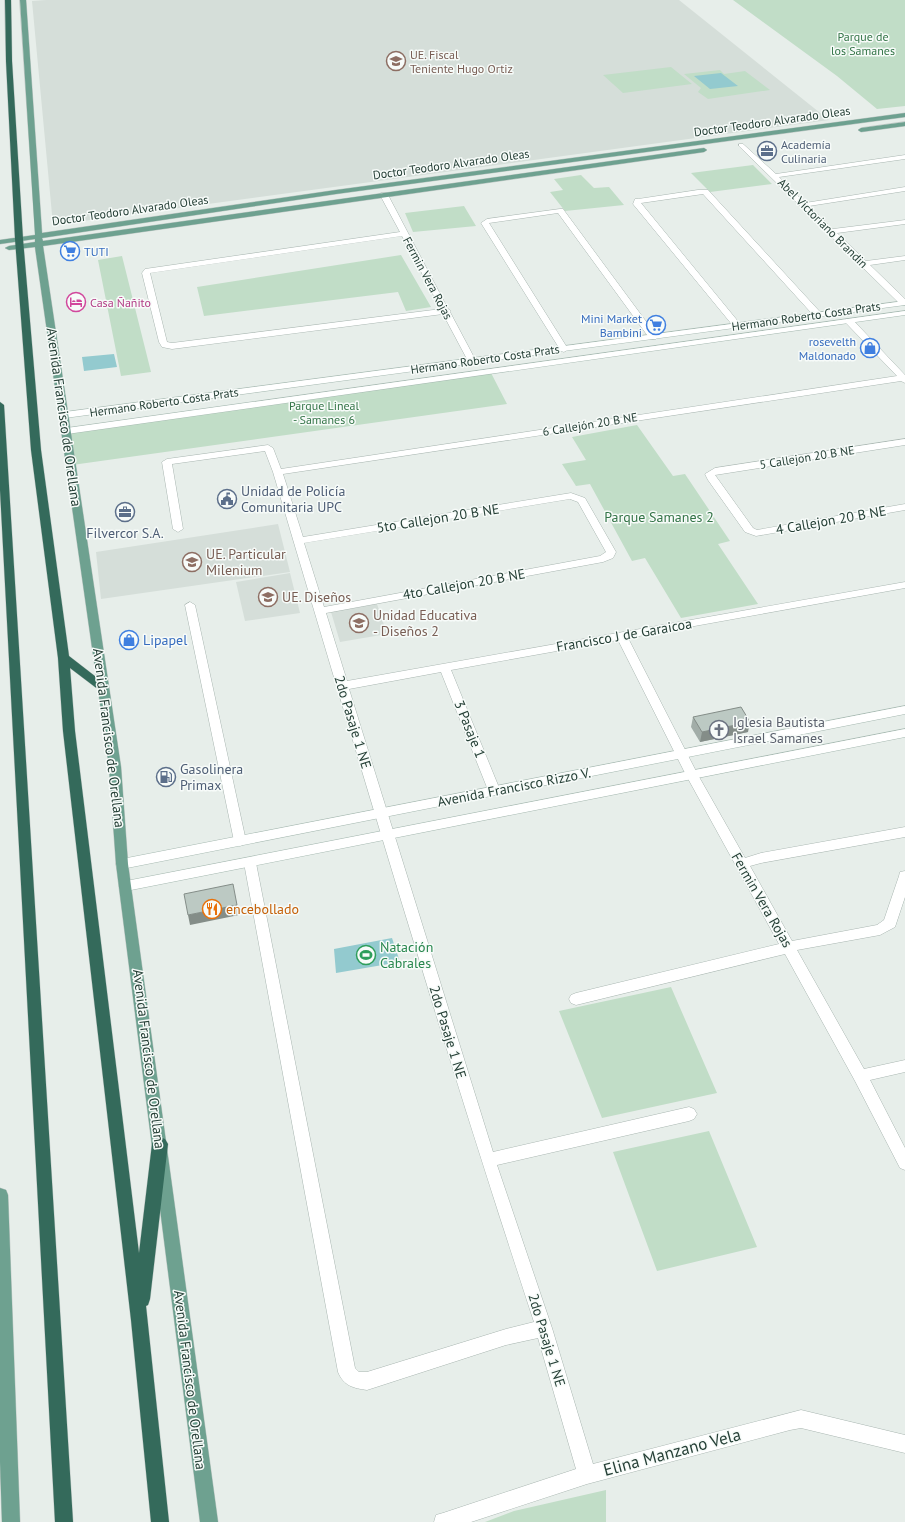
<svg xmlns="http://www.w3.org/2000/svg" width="905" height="1522" viewBox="0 0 905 1522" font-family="'PT Sans',sans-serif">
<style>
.built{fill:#d5ded9}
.green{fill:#c1ddc7}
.water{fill:#93cacf}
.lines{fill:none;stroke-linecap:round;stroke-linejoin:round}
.street-casing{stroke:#a9b6b1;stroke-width:1}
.secondary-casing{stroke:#a6b9b1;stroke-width:1}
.primary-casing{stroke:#c2cac7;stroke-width:1}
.highway-casing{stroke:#c2cac7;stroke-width:1}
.street{fill:#fff;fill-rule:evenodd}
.secondary{fill:#fff;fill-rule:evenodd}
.primary{fill:#6ea190;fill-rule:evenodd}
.highway{fill:#346a5b;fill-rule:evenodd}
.wall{fill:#a2ada8}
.shaded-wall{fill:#848d88}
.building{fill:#bcc9c3;stroke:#848d88}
.labels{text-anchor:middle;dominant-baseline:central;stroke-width:3;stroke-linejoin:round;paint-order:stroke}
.far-park-label{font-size:12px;fill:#337447;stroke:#f7fbf9}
.far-education-label{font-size:12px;fill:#785e54;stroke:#f7fbf9;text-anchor:start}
.far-street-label{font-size:12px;fill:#264037;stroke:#f7fbf9}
.far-service-label{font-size:12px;fill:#4e5e75;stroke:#f7fbf9;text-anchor:start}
.far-shop-label{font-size:12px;fill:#366cbe;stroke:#f7fbf9;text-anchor:end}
.far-hotel-label{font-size:12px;fill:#b23c85;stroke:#f7fbf9;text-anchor:start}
.street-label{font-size:14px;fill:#264037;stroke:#f7fbf9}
.service-label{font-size:14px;fill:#4e5e75;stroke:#f7fbf9;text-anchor:start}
.park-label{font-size:14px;fill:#337447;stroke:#f7fbf9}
.education-label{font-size:14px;fill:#785e54;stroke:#f7fbf9;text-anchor:start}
.shop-label{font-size:14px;fill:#366cbe;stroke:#f7fbf9;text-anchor:start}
.worship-label{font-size:14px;fill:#5b616d;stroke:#f7fbf9;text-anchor:start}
.food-label{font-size:14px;fill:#c56008;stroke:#f7fbf9;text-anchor:start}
.leisure-label{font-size:14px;fill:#27864d;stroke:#f7fbf9;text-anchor:start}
.near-street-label{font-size:17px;fill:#264037;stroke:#f7fbf9}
</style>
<rect width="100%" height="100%" fill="#e7eeea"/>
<path class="built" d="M46 0H679L829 120 53 225 32 1Z
M278 524 290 572 101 599 96 552Z
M290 573 300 613 245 621 236 582Z
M377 604 387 634 340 642 331 612Z"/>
<path class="green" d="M733 0H905V106L877 109 837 76Z
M671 67 692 84 623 93 603 75Z
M720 70 724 74 745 71 770 90 708 99 698 92 701 88 684 74Z
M753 165 772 184 710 192 691 173Z
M581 175 594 188 609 187 624 205 565 211 550 192 563 190 554 179Z
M464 206 476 226 413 232 405 213Z
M401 255 431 307 406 311 398 292 204 316 197 287Z
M122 256 151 372 121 376 98 260Z
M490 371 507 404 72 465 67 431Z
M637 425 673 476 685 474 730 541 718 544 758 604 681 618 645 558 632 561 590 484 576 486 562 464 586 460 572 437Z
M671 987 717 1093 602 1118 559 1011Z
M709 1131 757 1247 657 1271 613 1152Z
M606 1490V1522H485L514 1511Z"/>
<path class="water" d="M721 73 738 86 710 89 694 76Z
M114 354 117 367 84 371 82 357Z
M392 938 400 962 336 973 334 949Z"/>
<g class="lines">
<g class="street-casing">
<path id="street" d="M739 144H743L776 174 905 155V159L779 177 805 203 905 187V191L809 206 833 229 905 220V224L837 233 866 261 905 256V260L870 265 905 299V305H901L739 146Z
M698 190H708L821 313 822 315 821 317H815L703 194 641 203 741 325 737 327H734L633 204 635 199H638Z
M381 193H387L448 309 451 311 450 312 476 361 475 363 472 364 468 361 443 314 172 349 162 347 159 342 142 273 145 269 400 232 380 195ZM402 236 441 309 172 343 167 342 150 273Z
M560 209H563L656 335 657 337 656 339H650L558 213 489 223 568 349 564 352 561 351 481 223 487 219Z
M846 319H852L905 375V383L901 381 283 474 303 537 571 493 585 498 616 552 613 558 603 562 326 613 347 681 905 582V588L628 638 698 775 745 858 761 853 905 827V837L761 863 750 866 792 941 877 925 884 920 899 876 900 872 905 871V897L895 927 880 935 797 950 864 1069 905 1060V1072L870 1080 905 1148V1170L900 1168 855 1081 785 954 576 1005 571 1003 569 999 571 995 576 993 779 944 686 775 618 640 451 670 500 790 498 793 494 794 490 793 488 790 441 672 349 689 493 1152 689 1107 694 1109 697 1114 694 1119 689 1121 497 1165 552 1328 593 1464 801 1410 905 1435V1453L801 1428 790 1430 587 1484 471 1522H434L436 1515 443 1513 576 1469 538 1338 506 1345 367 1390C353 1388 344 1386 338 1372L244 863 245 859 250 858 255 859 256 863 355 1368 359 1372H367L506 1329 534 1322C441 1040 357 755 273 472L265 451 172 464 183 529 178 532 173 529 162 462 167 459 268 445 273 448 281 469 897 376 846 323 845 321ZM570 499 578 502 606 552 600 556 324 607 304 543Z
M905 439V445L715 475 753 528 757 530 905 504V510L756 536 745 532 708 480 705 474 715 468Z
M190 602 195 605 246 841 244 844 240 846 236 844 234 841 185 605Z"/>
</g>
<g class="secondary-casing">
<path id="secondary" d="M905 301V305L65 418 60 415 65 412Z
M905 311V315L67 434 62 431 67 428Z
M905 706V714L122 869 117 868 116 864 117 860 122 859Z
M905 729V737L126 891 121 890 119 886 121 882 126 881Z"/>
</g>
<g class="primary-casing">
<path id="primary" d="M20 0H26L42 233 336 190 905 113V117L336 194 42 238 43 241 704 148 707 150 704 152 43 246 121 767 128 864 218 1522H200L116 864 109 767 35 247 9 250 5 248 9 246 35 242V239L0 244V240L35 235Z
M905 122V126L861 132 858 130 861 128Z
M0 1188 6 1190 8 1195 20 1522H2L0 1462Z"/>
</g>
<g class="highway-casing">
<path id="highway" d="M5 0H11L12 61 23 239 41 450 69 656 109 687 107 690H99L70 668 75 731 139 1253 152 1144 155 1139 160 1137 165 1139 168 1144 150 1299 148 1305 146 1306 169 1522H151L131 1320 63 731 58 658 31 450 15 239 6 61Z
M0 402 4 405 73 1522H55L0 490Z"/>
</g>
<use href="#street" class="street"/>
<use href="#secondary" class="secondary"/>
<use href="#primary" class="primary"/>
<use href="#highway" class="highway"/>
</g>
<path class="wall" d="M693 717 748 732 700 742 691 727Z"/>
<path class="shaded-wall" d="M750 722 748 732 700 742 702 732Z
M237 905 239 915 190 925 188 915Z"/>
<path class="building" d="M741 707 750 722 702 732 693 717Z
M233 884 237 905 188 915 184 894Z"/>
<defs>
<g id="school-ring" transform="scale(1)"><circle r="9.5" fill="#f7fbf9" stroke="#8d6e63" stroke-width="1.5"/><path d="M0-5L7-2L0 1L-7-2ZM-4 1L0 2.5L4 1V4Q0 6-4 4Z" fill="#8d6e63"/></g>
<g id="office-ring" transform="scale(1)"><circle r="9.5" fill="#f7fbf9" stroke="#5c6f8a" stroke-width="1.5"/><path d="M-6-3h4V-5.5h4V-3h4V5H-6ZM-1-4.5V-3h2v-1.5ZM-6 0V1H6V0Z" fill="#5c6f8a"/></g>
<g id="supermarket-ring" transform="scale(1)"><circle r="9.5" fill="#f7fbf9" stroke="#3f7fe0" stroke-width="1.5"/><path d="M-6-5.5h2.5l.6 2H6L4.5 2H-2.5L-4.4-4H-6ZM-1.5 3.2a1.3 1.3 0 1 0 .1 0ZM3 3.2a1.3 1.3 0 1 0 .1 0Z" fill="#3f7fe0"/></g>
<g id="hotel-ring" transform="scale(1)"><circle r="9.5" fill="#f7fbf9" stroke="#d1479c" stroke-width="1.5"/><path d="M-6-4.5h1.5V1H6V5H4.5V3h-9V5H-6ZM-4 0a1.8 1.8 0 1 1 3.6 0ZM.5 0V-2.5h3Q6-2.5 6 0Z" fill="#d1479c"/></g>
<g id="shop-ring" transform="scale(1)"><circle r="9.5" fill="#f7fbf9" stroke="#3f7fe0" stroke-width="1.5"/><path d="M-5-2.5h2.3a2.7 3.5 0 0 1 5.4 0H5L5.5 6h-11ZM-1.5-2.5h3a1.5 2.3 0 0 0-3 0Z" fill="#3f7fe0"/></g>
<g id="civic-ring" transform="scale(1)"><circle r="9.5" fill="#f7fbf9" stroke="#5c6f8a" stroke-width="1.5"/><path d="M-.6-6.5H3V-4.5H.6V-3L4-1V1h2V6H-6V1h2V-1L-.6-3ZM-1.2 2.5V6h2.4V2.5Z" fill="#5c6f8a"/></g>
<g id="church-ring" transform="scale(1)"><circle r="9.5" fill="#f7fbf9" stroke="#6b7280" stroke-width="1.5"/><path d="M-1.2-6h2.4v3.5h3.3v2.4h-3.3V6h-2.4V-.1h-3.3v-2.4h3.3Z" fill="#6b7280"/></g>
<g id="fuel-ring" transform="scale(1)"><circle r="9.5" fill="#f7fbf9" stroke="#5c6f8a" stroke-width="1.5"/><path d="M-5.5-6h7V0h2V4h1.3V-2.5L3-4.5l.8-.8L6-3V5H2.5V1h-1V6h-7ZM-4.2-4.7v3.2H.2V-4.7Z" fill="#5c6f8a"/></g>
<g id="restaurant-ring" transform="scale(1)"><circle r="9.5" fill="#f7fbf9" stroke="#e8710a" stroke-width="1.5"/><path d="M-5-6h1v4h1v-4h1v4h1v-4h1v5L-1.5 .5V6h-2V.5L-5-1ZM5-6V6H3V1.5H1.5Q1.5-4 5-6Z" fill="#e8710a"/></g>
<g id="stadium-ring" transform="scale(1)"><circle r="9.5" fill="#f7fbf9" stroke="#2e9e5b" stroke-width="1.5"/><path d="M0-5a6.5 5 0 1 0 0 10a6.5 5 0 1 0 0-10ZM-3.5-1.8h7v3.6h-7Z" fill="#2e9e5b"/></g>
</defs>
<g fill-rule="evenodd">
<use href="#school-ring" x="396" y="61"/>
<use href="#office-ring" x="767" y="151"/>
<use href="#supermarket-ring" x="70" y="251"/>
<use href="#hotel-ring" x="76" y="302"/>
<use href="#supermarket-ring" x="656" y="325"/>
<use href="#shop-ring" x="870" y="348"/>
<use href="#civic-ring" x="227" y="499"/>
<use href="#office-ring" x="125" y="512"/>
<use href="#school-ring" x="192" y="562"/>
<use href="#school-ring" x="268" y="597"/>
<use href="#school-ring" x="359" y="623"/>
<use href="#shop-ring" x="129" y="640"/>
<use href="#church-ring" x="719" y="730"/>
<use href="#fuel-ring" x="166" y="777"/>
<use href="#restaurant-ring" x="212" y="909"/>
<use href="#stadium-ring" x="366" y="955"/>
</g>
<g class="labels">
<g class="far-park-label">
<text x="863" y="36">Parque de<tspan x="863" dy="14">los Samanes</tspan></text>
<text x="324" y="405">Parque Lineal<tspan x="324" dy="14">- Samanes 6</tspan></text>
</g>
<g class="far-education-label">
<text x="410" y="54">UE. Fiscal<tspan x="410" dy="14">Teniente Hugo Ortiz</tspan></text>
</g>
<g class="far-street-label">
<text transform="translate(772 121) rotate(-8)">Doctor Teodoro Alvarado Oleas</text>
<text transform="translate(451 164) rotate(-8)">Doctor Teodoro Alvarado Oleas</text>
<text transform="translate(130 210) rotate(-8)">Doctor Teodoro Alvarado Oleas</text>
<text transform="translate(823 223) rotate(45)">Abel Victoriano Brandin</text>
<text transform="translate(428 278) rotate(62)">Fermin Vera Rojas</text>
<text transform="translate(806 316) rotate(-8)">Hermano Roberto Costa Prats</text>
<text transform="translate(485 359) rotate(-8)">Hermano Roberto Costa Prats</text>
<text transform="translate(164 402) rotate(-8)">Hermano Roberto Costa Prats</text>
<text transform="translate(590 424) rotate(-9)">6 Callejón 20 B NE</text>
<text transform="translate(807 457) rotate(-9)">5 Callejon 20 B NE</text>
</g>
<g class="far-service-label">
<text x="781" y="144">Academía<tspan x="781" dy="14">Culinaria</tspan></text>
</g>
<g class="far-shop-label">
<text x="84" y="251" text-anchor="start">TUTI</text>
<text x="642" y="318">Mini Market<tspan x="642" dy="14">Bambini</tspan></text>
<text x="856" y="341">rosevelth<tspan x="856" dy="14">Maldonado</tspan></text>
</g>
<g class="far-hotel-label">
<text x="90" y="302">Casa Ñañito</text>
</g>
<g class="street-label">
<text transform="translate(64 417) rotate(82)">Avenida Francisco de Orellana</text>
<text transform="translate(438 518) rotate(-9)">5to Callejon 20 B NE</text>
<text transform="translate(831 520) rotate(-10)">4 Callejon 20 B NE</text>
<text transform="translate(464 584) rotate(-10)">4to Callejon 20 B NE</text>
<text transform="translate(624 635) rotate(-10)">Francisco J de Garaicoa</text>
<text transform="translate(353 722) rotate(73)">2do Pasaje 1 NE</text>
<text transform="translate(470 729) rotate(68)">3 Pasaje 1</text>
<text transform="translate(109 738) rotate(83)">Avenida Francisco de Orellana</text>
<text transform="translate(514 787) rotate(-11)">Avenida Francisco Rizzo V.</text>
<text transform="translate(762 900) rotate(60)">Fermin Vera Rojas</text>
<text transform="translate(448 1032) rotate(73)">2do Pasaje 1 NE</text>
<text transform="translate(149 1059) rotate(83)">Avenida Francisco de Orellana</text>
<text transform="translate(547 1340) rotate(73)">2do Pasaje 1 NE</text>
<text transform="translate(190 1380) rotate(83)">Avenida Francisco de Orellana</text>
</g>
<g class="service-label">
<text x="241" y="491">Unidad de Policía<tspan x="241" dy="16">Comunitaria UPC</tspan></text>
<text x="125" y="533" text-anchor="middle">Filvercor S.A.</text>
<text x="180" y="769">Gasolinera<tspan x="180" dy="16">Primax</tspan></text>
</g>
<g class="park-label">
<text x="659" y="517">Parque Samanes 2</text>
</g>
<g class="education-label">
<text x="206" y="554">UE. Particular<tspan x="206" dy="16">Milenium</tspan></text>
<text x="282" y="597">UE. Diseños</text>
<text x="373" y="615">Unidad Educativa<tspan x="373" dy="16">- Diseños 2</tspan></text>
</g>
<g class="shop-label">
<text x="143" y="640">Lipapel</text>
</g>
<g class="worship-label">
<text x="733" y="722">Iglesia Bautista<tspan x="733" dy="16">Israel Samanes</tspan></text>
</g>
<g class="food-label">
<text x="226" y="909">encebollado</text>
</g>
<g class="leisure-label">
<text x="380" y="947">Natación<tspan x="380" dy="16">Cabrales</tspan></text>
</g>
<g class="near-street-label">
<text transform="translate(672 1452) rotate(-15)">Elina Manzano Vela</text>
</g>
</g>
</svg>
